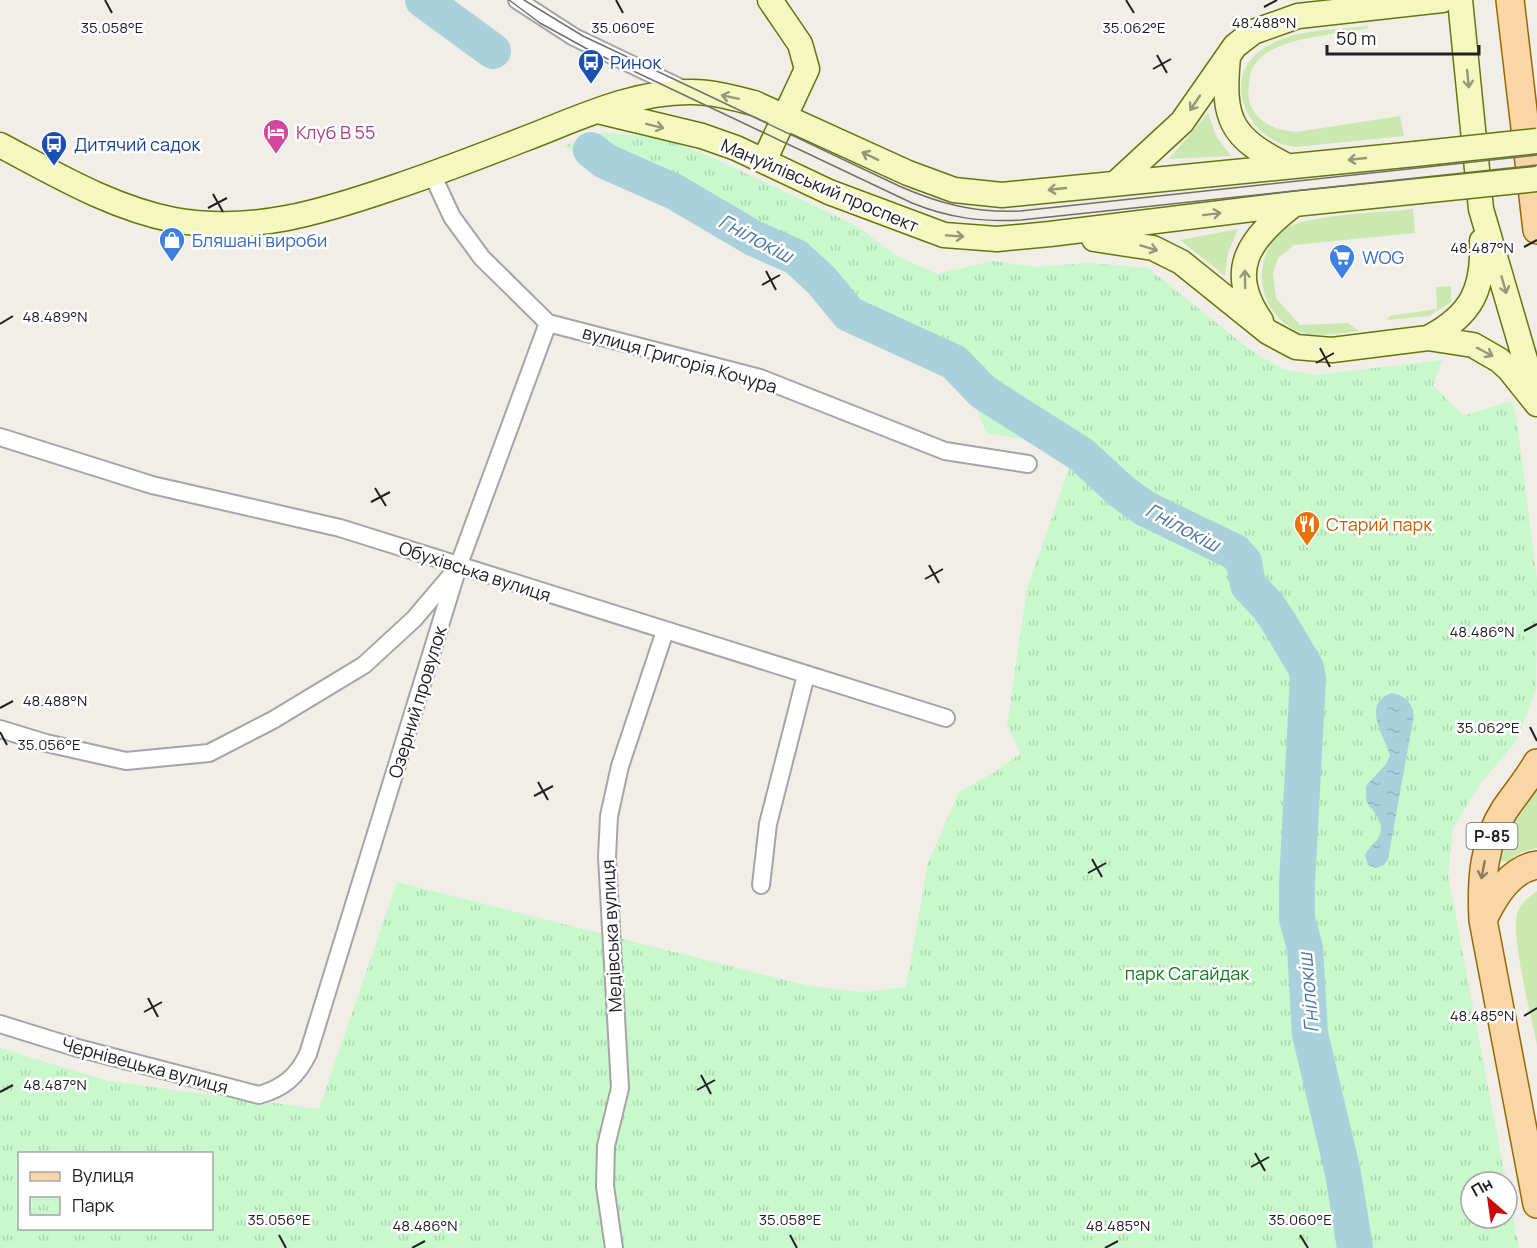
<svg xmlns="http://www.w3.org/2000/svg" width="1537" height="1248" viewBox="0 0 1537 1248" font-family="Manrope,sans-serif">
<style>
.grass{fill:#cbe8b0}
.park{fill:url(#park-tufts);fill-rule:evenodd}
.water{fill:url(#water-ripples)}
.lines{fill:none;stroke-linecap:round;stroke-linejoin:round}
.river{stroke:#aad0dc;stroke-width:36}
.street-casing{stroke:#a5a5a5;stroke-width:20}
.secondary-casing{stroke:#68760a;stroke-width:27}
.primary-casing{stroke:#976906;stroke-width:30}
.street{stroke:#fff;stroke-width:16}
.secondary{stroke:#f4f7bf;stroke-width:24}
.primary{stroke:#f8d6a5;stroke-width:27}
.tram{stroke:#6f6f6f;stroke-width:1.5}
.secondary-bridge-casing{stroke:#68760a;stroke-width:27;stroke-linecap:butt}
.secondary-bridge{stroke:#f4f7bf;stroke-width:24}
.oneway{stroke:#959778}
.oneway2{stroke:#8c7c63}
.ticks{fill:none;stroke:#212121;stroke-width:2}
.labels{text-anchor:middle;dominant-baseline:central;stroke-width:5;stroke-linejoin:round;paint-order:stroke}
.shield{fill:#fff;stroke:#646464;stroke-width:1.5}
.shield-label{font-size:16px;font-weight:bold;fill:#212121}
.transit-label{font-size:18px;fill:#164399;stroke:#fff;text-anchor:start}
.hotel-label{font-size:18px;fill:#b23c85;stroke:#fff;text-anchor:start}
.street-label{font-size:18px;fill:#212121;stroke:#fff}
.shop-label{font-size:18px;fill:#366cbe;stroke:#fff;text-anchor:start}
.food-label{font-size:18px;fill:#c56008;stroke:#fff;text-anchor:start}
.park-label{font-size:18px;fill:#107d1b;stroke:#fff}
.water-label{font-size:20px;font-style:italic;fill:#4d78a6;stroke:#fff}
.ticks-label{font-size:15px;text-anchor:middle;fill:#212121;stroke:#fff;stroke-width:5;stroke-linejoin:round;paint-order:stroke}
</style>
<defs>
<pattern id="park-tufts" width="24" height="20" patternUnits="userSpaceOnUse" patternTransform="scale(1.5)"><rect width="24" height="20" fill="#c8f8cc"/><path d="M3 7l-1-3M5 7V3M7 7l1-3M15 17l-1-3M17 17v-4M19 17l1-3" fill="none" stroke="#acd4af"/></pattern>
<pattern id="water-ripples" width="26" height="14" patternUnits="userSpaceOnUse" patternTransform="scale(1.5)"><rect width="26" height="14" fill="#aad0dc"/><path d="M2 4q2-2 4 0t4 0M15 11q2-2 4 0t4 0" fill="none" stroke="#92b2bc"/></pattern>
</defs>
<rect width="100%" height="100%" fill="#f1eee8"/>
<path class="grass" d="M1368 26V28C1334 37 1250 35 1249 83 1248 91 1248 99 1251 106 1260 125 1277 130 1296 132L1400 116 1404 136 1295 147C1248 142 1218 77 1264 48 1293 29 1334 30 1368 26Z
M1208 113 1216 136 1231 156 1169 159Z
M1413 209 1415 233 1294 245 1278 258 1273 273 1276 298 1300 325 1348 323 1359 331C1341 333 1318 338 1300 332 1254 314 1248 250 1291 226 1312 215 1386 212 1413 209Z
M1238 229 1228 253 1225 276 1180 240Z
M1451 286V302L1429 316 1387 320 1390 316 1437 309 1436 287Z
M1537 783V848L1522 852 1506 862 1497 860 1505 828Z
M1537 891V1045C1532 1018 1509 933 1518 911 1522 902 1529 897 1537 891Z"/>
<path class="park" d="M604 132 667 139 722 162 857 226 895 255 937 274 992 261 1037 267 1089 263 1148 268 1249 349 1282 369 1316 375 1442 360 1433 385 1463 416 1511 401 1516 415 1537 580 1536 691 1515 743 1480 784 1453 828 1448 875 1506 1182H1471V1218H1507V1185L1519 1248H0V1048L108 1081 319 1109 397 882 809 986 864 992 906 987 928 863 959 792 995 772 1021 753 1007 726 1027 589 1072 460 1047 443 987 433 971 398 928 350 855 310 807 272 778 254 676 214 564 146ZM20 1154H212V1228H20Z"/>
<path class="water" d="M1391 693C1405 696 1411 700 1414 715L1388 859 1384 865 1376 868 1368 865 1365 855C1368 849 1373 845 1377 840 1388 824 1374 813 1366 801V786L1386 764 1390 755C1384 735 1361 705 1391 693Z"/>
<g class="lines">
<path class="river" d="M423 0 493 51
M591 150 605 161 675 192 753 238 796 257 822 281 849 314 954 362 983 392 1082 455 1121 491 1144 508 1235 552 1244 562 1248 585 1268 606 1280 624 1306 668 1308 678 1297 883V919L1305 948 1310 1034 1343 1173 1355 1248"/>
<g class="street-casing">
<path id="street" d="M517 0 574 37 685 90
M432 174 452 217 482 258 548 323 760 378 945 451 1028 464
M0 437 152 485 340 528 946 718
M0 729 46 743 126 761 209 753 273 720 364 665 414 619 454 572
M761 885 768 824 806 675
M0 1024 74 1047 259 1095C283 1088 297 1077 308 1054L458 567 548 323
M614 1248 605 1186 606 1146 620 1088 607 857 609 816 620 766 665 631"/>
</g>
<g class="secondary-casing">
<path id="secondary" d="M1460 0 1481 209 1536 397
M1228 57C1222 120 1230 137 1287 166
M598 111 702 136 736 148 829 192 944 235 997 239 1050 234 1294 204 1420 191
M0 145C55 174 112 208 174 220 252 234 322 212 395 187 440 172 483 155 527 138 579 118 634 91 692 92 713 92 734 98 754 103L908 173 954 190 1002 195 1415 154
M764 161 807 69 800 44 770 0
M1116 183 1182 122 1235 46 1253 32 1298 16 1442 0
M1094 239 1153 248 1181 262 1268 332 1296 347 1332 350 1428 338 1473 345 1499 360 1509 369 1537 404
M1261 321C1225 270 1250 238 1293 205
M1428 338C1472 315 1484 289 1482 241"/>
</g>
<g class="primary-casing">
<path id="primary" d="M1510 0 1537 230
M1537 763C1528 779 1516 793 1505 809 1483 843 1481 881 1483 920L1537 1204
M1483 920C1493 898 1510 869 1537 865"/>
</g>
<use href="#street" class="street"/>
<use href="#secondary" class="secondary"/>
<use href="#primary" class="primary"/>
<path class="tram" d="M509 0 540 23 589 50 912 203C949 218 981 222 1021 220L1537 165
M524 0 583 36 899 186C940 204 975 213 1020 211L1537 155"/>
<g class="secondary-bridge-casing">
<path id="secondary-bridge" d="M1415 154 1537 141
M1420 191 1537 179"/>
</g>
<use href="#secondary-bridge" class="secondary-bridge"/>
</g>
<defs><path id="oneway-shaft" d="M-6 0H5M1.5-3L5.5 0L1.5 3" fill="none" stroke-width="1.6" stroke-linecap="round" stroke-linejoin="round" transform="scale(1.5)"/></defs>
<g class="oneway">
<use href="#oneway-shaft" transform="translate(1468 79) rotate(84)"/>
<use href="#oneway-shaft" transform="translate(730 97) rotate(-168)"/>
<use href="#oneway-shaft" transform="translate(1195 103) rotate(124)"/>
<use href="#oneway-shaft" transform="translate(655 126) rotate(14)"/>
<use href="#oneway-shaft" transform="translate(870 156) rotate(-155)"/>
<use href="#oneway-shaft" transform="translate(1357 159) rotate(174)"/>
<use href="#oneway-shaft" transform="translate(1057 189) rotate(174)"/>
<use href="#oneway-shaft" transform="translate(1212 214) rotate(-7)"/>
<use href="#oneway-shaft" transform="translate(955 236) rotate(4)"/>
<use href="#oneway-shaft" transform="translate(1149 248) rotate(17)"/>
<use href="#oneway-shaft" transform="translate(1245 279) rotate(-91)"/>
<use href="#oneway-shaft" transform="translate(1504 285) rotate(74)"/>
<use href="#oneway-shaft" transform="translate(1485 352) rotate(28)"/>
</g>
<use class="oneway2" href="#oneway-shaft" transform="translate(1483 870) rotate(101)"/>
<path class="ticks" d="M105 0 112 13M616 0 623 13M1126 0 1134 13M1264 7 1277 0M1157 55 1167 73M1153 69 1171 59M213 194 223 212M208 208 227 198M1524 247 1537 240M766 271 776 290M762 285 780 275M0 324 13 316M1320 348 1330 367M1316 363 1334 353M375 488 386 506M371 502 390 492M929 565 939 583M925 579 943 569M1524 631 1537 624M0 708 13 701M1530 727 1537 741M0 732 7 745M538 782 548 800M534 796 553 786M1092 859 1102 877M1088 873 1106 863M148 998 158 1017M144 1012 162 1002M1524 1016 1537 1008M701 1075 711 1094M697 1090 715 1080M0 1092 13 1085M1255 1153 1265 1171M1251 1167 1269 1157M279 1235 286 1248M790 1235 797 1248M1300 1235 1308 1248M412 1248 425 1241M1105 1248 1118 1241"/>
<defs>
<g id="bus-pin" transform="scale(1.35)"><path d="M0 17L-7.5 6A9.5 9.5 0 1 1 7.5 6Z" fill="#1a4fb4" stroke="#fff"/><path d="M-5-6H5V4H4V6H2V4H-2V6H-4V4H-5ZM-3.5-4V0h7V-4ZM-3.5 1.2v1.5H-2V1.2ZM2 1.2v1.5H3.5V1.2Z" fill="#fff"/></g>
<g id="hotel-pin" transform="scale(1.35)"><path d="M0 17L-7.5 6A9.5 9.5 0 1 1 7.5 6Z" fill="#d1479c" stroke="#fff"/><path d="M-6-4.5h1.5V1H6V5H4.5V3h-9V5H-6ZM-4 0a1.8 1.8 0 1 1 3.6 0ZM.5 0V-2.5h3Q6-2.5 6 0Z" fill="#fff"/></g>
<g id="shop-pin" transform="scale(1.35)"><path d="M0 17L-7.5 6A9.5 9.5 0 1 1 7.5 6Z" fill="#3f7fe0" stroke="#fff"/><path d="M-5-2.5h2.3a2.7 3.5 0 0 1 5.4 0H5L5.5 6h-11ZM-1.5-2.5h3a1.5 2.3 0 0 0-3 0Z" fill="#fff"/></g>
<g id="supermarket-pin" transform="scale(1.35)"><path d="M0 17L-7.5 6A9.5 9.5 0 1 1 7.5 6Z" fill="#3f7fe0" stroke="#fff"/><path d="M-6-5.5h2.5l.6 2H6L4.5 2H-2.5L-4.4-4H-6ZM-1.5 3.2a1.3 1.3 0 1 0 .1 0ZM3 3.2a1.3 1.3 0 1 0 .1 0Z" fill="#fff"/></g>
<g id="restaurant-pin" transform="scale(1.35)"><path d="M0 17L-7.5 6A9.5 9.5 0 1 1 7.5 6Z" fill="#e8710a" stroke="#fff"/><path d="M-5-6h1v4h1v-4h1v4h1v-4h1v5L-1.5 .5V6h-2V.5L-5-1ZM5-6V6H3V1.5H1.5Q1.5-4 5-6Z" fill="#fff"/></g>
</defs>
<g fill-rule="evenodd">
<use href="#bus-pin" x="591" y="62"/>
<use href="#hotel-pin" x="276" y="132"/>
<use href="#bus-pin" x="54" y="144"/>
<use href="#shop-pin" x="172" y="240"/>
<use href="#supermarket-pin" x="1342" y="257"/>
<use href="#restaurant-pin" x="1307" y="524"/>
</g>
<g class="labels">
<rect class="shield" x="1466.5" y="823" width="51" height="26" rx="4.5"/>
<g class="shield-label">
<text x="1492" y="836">Р-85</text>
</g>
<g class="transit-label">
<text x="610" y="62">Ринок</text>
<text x="74" y="144">Дитячий садок</text>
</g>
<g class="hotel-label">
<text x="296" y="132">Клуб В 55</text>
</g>
<g class="street-label">
<text transform="translate(820 185) rotate(23)">Мануйлівський проспект</text>
<text transform="translate(680 359) rotate(16)">вулиця Григорія Кочура</text>
<text transform="translate(475 571) rotate(18)">Обухівська вулиця</text>
<text transform="translate(417 702) rotate(-73)">Озерний провулок</text>
<text transform="translate(611 936) rotate(-93)">Медівська вулиця</text>
<text transform="translate(145 1065) rotate(15)">Чернівецька вулиця</text>
</g>
<g class="shop-label">
<text x="192" y="240">Бляшані вироби</text>
<text x="1362" y="257">WOG</text>
</g>
<g class="food-label">
<text x="1326" y="524">Старий парк</text>
</g>
<g class="park-label">
<text x="1187" y="973">парк Сагайдак</text>
</g>
<g class="water-label">
<text transform="translate(756 238) rotate(28)">Гнілокіш</text>
<text transform="translate(1183 527) rotate(28)">Гнілокіш</text>
<text transform="translate(1308 993) rotate(-95)">Гнілокіш</text>
</g>
</g>
<g class="ticks-label">
<text x="1264" y="28">48.488°N</text>
<text x="112" y="33">35.058°E</text>
<text x="623" y="33">35.060°E</text>
<text x="1134" y="33">35.062°E</text>
<text x="1482" y="253">48.487°N</text>
<text x="55" y="322">48.489°N</text>
<text x="1482" y="637">48.486°N</text>
<text x="55" y="706">48.488°N</text>
<text x="1488" y="733">35.062°E</text>
<text x="49" y="750">35.056°E</text>
<text x="1482" y="1021">48.485°N</text>
<text x="55" y="1090">48.487°N</text>
<text x="279" y="1225">35.056°E</text>
<text x="790" y="1225">35.058°E</text>
<text x="1300" y="1225">35.060°E</text>
<text x="425" y="1231">48.486°N</text>
<text x="1118" y="1231">48.485°N</text>
</g>
<rect x="18" y="1152" width="195" height="78" fill="#ffffff" stroke="#a6a6a6" stroke-width="1.5"/>
<rect x="30" y="1172" width="30" height="9" fill="#f8d6a5" stroke="#a6a6a6" stroke-width="1.5"/>
<text x="72" y="1182" font-size="18" fill="#212121">Вулиця</text>
<rect x="30" y="1197" width="30" height="18" fill="url(#park-tufts)" stroke="#a6a6a6" stroke-width="1.5"/>
<text x="72" y="1212" font-size="18" fill="#212121">Парк</text>
<g transform="translate(1489 1200) rotate(331)"><circle r="28" fill="#ffffff" stroke="#a6a6a6" stroke-width="1.5"/>
<path d="M0-4.5L10 22L0 15L-10 22Z" fill="#c90b08"/>
<text y="-9" font-size="16" font-weight="bold" text-anchor="middle" fill="#212121">Пн</text>
</g>
<path d="M1327 45v9h152v-9" fill="none" stroke="#212121" stroke-width="3"/>
<text x="1336" y="45" font-size="18" fill="#212121" stroke="#ffffff" stroke-width="4.5" paint-order="stroke">50 m</text>
</svg>
